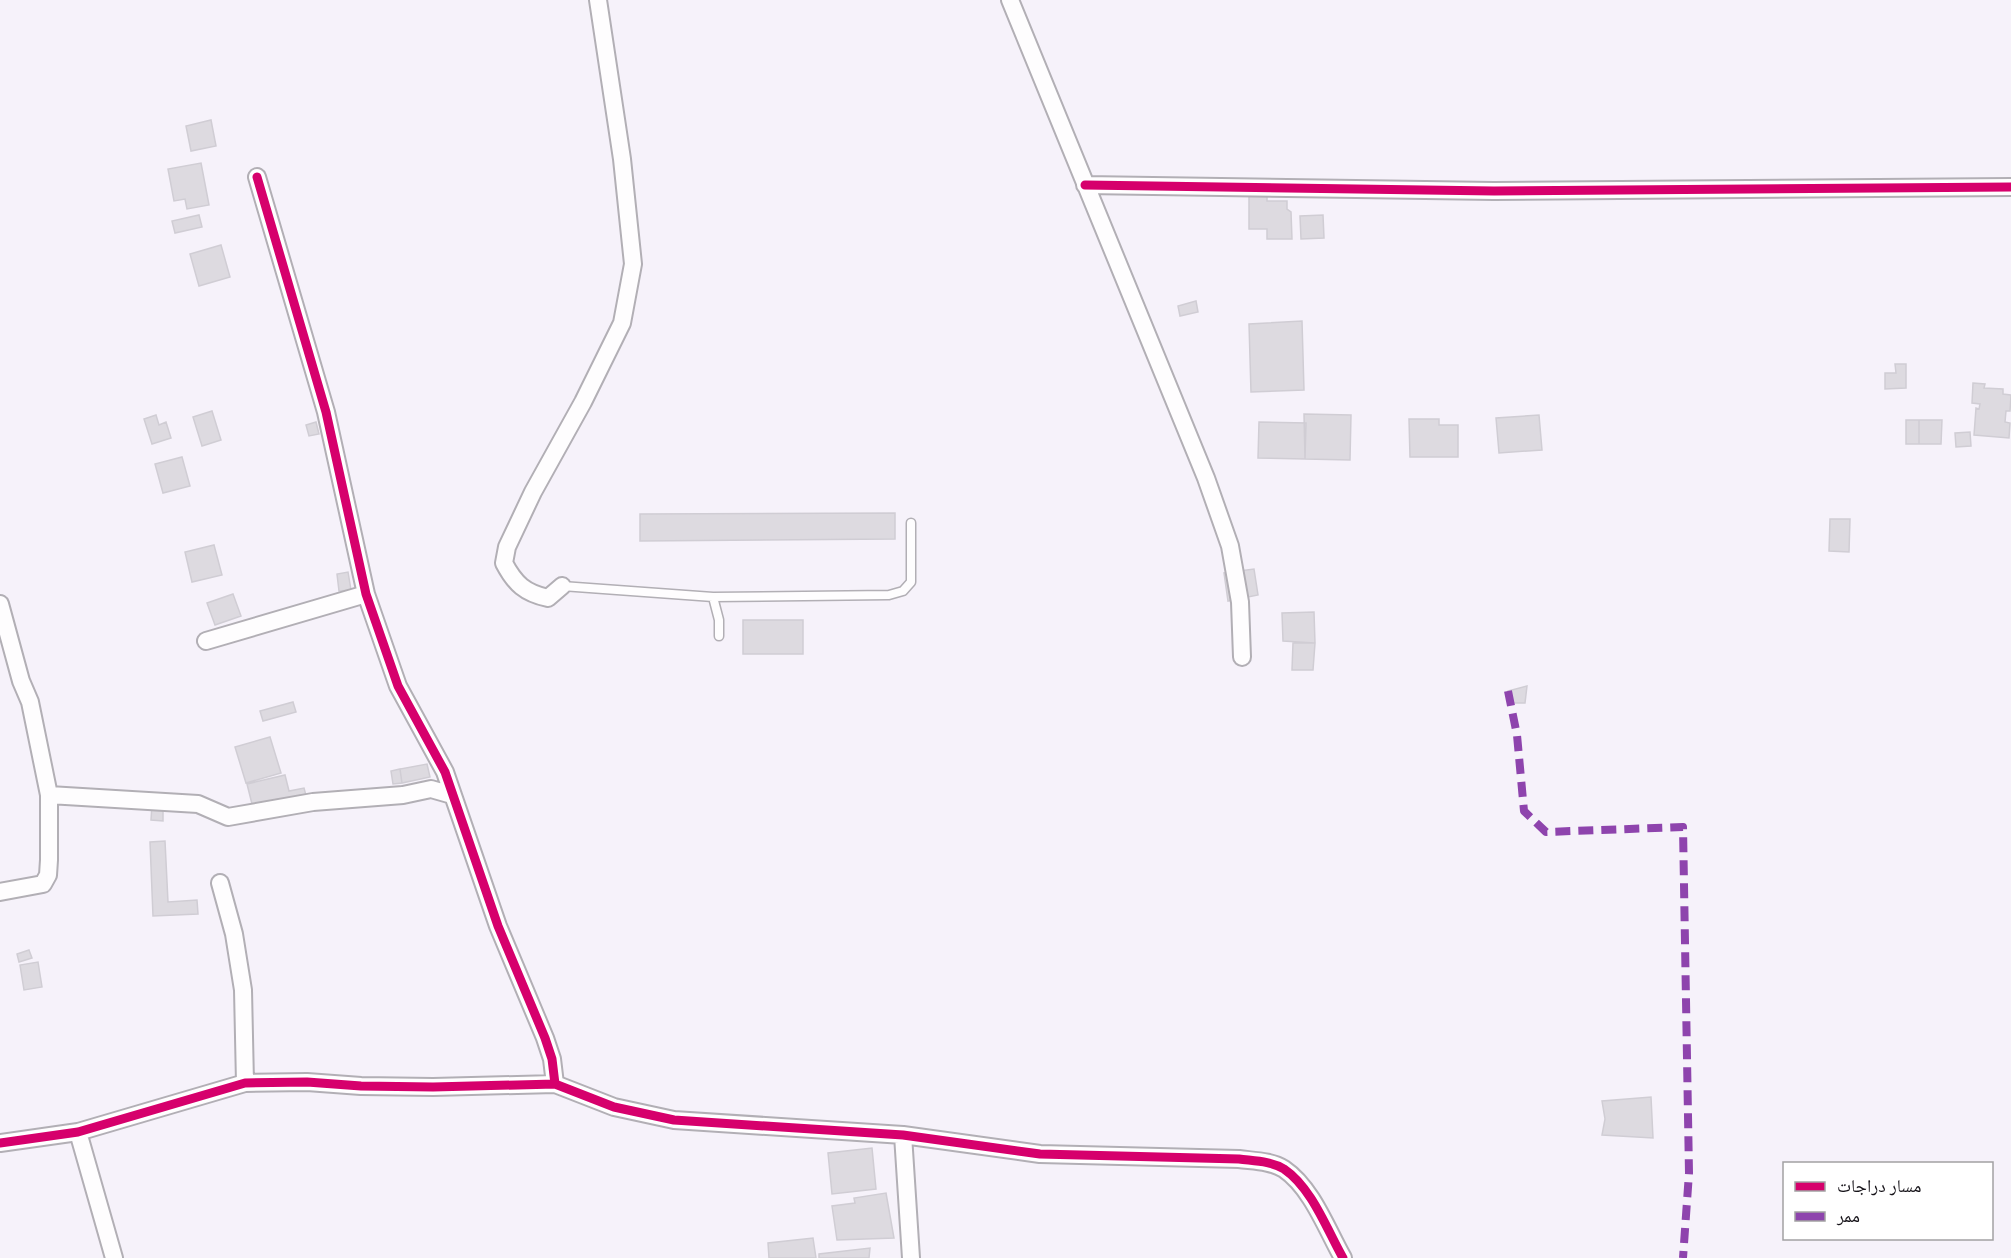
<svg xmlns="http://www.w3.org/2000/svg" width="2011" height="1258" viewBox="0 0 2011 1258" font-family="Overpass,'Noto Naskh Arabic',sans-serif">
<style>
.building{fill:#dddae0;stroke:#d0cdd4;stroke-width:1.5}
.lines{fill:none;stroke-linecap:round;stroke-linejoin:round}
.lane-casing{stroke:#b2afb5;stroke-width:11}
.street-casing{stroke:#b2afb5;stroke-width:20}
.lane{stroke:#fefdfe;stroke-width:8}
.street{stroke:#fefdfe;stroke-width:16}
.quiet{stroke:#8e44ad;stroke-width:8;stroke-dasharray:15 8;stroke-linecap:butt}
.cycleway-casing{stroke:#fff;stroke-width:13}
.cycleway{stroke:#d6006c;stroke-width:9}
</style>
<rect width="100%" height="100%" fill="#f6f2fa"/>
<path class="building" d="M211 120 216 146 191 151 186 126Z
M201 163 209 205 187 209 185 199 174 201 168 169Z
M1249 194H1267V201H1287V209L1291 212 1292 239H1267V229H1249Z
M199 215 202 227 175 233 172 221Z
M1323 215 1324 238 1301 239 1300 216Z
M221 245 230 277 199 286 190 254Z
M1196 301 1198 312 1180 316 1178 306Z
M1302 321 1304 390 1251 392 1249 324Z
M1895 364H1906V388L1885 389V373H1896Z
M1973 383 1985 384 1984 388 2003 389V394L2011 395 2010 411H2006L2005 422 2010 423 2009 438 1974 435 1976 408 1979 409 1980 404 1972 403Z
M212 411 221 440 202 446 193 417Z
M1304 414 1351 415 1350 460 1305 459Z
M156 415 159 425 166 422 171 438 152 444 144 419Z
M1539 415 1542 450 1499 453 1496 418Z
M1409 419H1439V425H1458V457H1410Z
M1906 420H1919V444H1906Z
M1919 420H1942L1941 444H1919Z
M316 422 319 434 309 436 306 425Z
M1259 422 1306 423 1305 459 1258 458Z
M1970 432 1971 446 1956 447 1955 433Z
M182 457 190 486 163 493 155 464Z
M895 513V539L640 541V514Z
M1830 519H1850L1849 552 1829 551Z
M214 545 222 575 192 582 185 552Z
M1254 569 1258 595 1228 601 1224 573Z
M348 572 351 590 339 591 337 574Z
M233 594 241 616 215 625 207 603Z
M1314 612 1315 643 1283 641 1282 613Z
M743 620H803V654H743Z
M1293 643H1315L1313 670H1292Z
M1527 686 1525 703H1510L1508 691Z
M293 702 296 712 263 721 260 711Z
M270 737 281 773 246 783 235 747Z
M427 764 430 777 402 783 400 769Z
M400 769 402 783 393 784 391 771Z
M285 775 289 791 304 788 307 799 254 812 247 784Z
M152 805H163V821L151 820Z
M165 841 168 902 197 900 198 914 153 916 150 842Z
M29 950 32 958 19 962 17 954Z
M38 962 42 987 24 990 20 965Z
M1651 1097 1653 1138 1602 1135 1605 1119 1602 1101Z
M872 1148 876 1189 832 1194 828 1153Z
M886 1193 894 1238 837 1240 832 1206 855 1203 854 1198Z
M813 1238 816 1258H769L768 1243Z
M870 1248 869 1258H819V1254Z"/>
<g class="lines">
<g class="lane-casing">
<path id="lane" d="M562 586 713 597 719 620V636
M713 597 889 595 903 591 911 582V523"/>
</g>
<g class="street-casing">
<path id="street" d="M1010 0 1206 478 1230 546 1240 602 1242 657
M257 177 326 412 366 594 398 686 445 772 498 926 545 1038 552 1059 555 1084
M1085 185 1494 191 2011 187
M562 586 548 598C525 593 515 584 504 563L507 547 533 492 583 402 622 323 633 264 622 159 598 0
M0 604 21 681 30 702 49 795V860L48 875 43 884 0 892
M206 641 366 594
M49 795 198 804 228 817 313 802 403 795 431 789 452 795
M220 883 234 934 243 990 245 1083
M78 1132 114 1258
M903 1135 911 1258
M0 1143 78 1132 245 1083 307 1082 361 1086 433 1087 555 1084 614 1107 674 1120 903 1135 1040 1154 1239 1159C1254 1161 1271 1161 1284 1169 1312 1188 1327 1230 1343 1258"/>
</g>
<use href="#lane" class="lane"/>
<use href="#street" class="street"/>
<path class="quiet" d="M1508 691 1517 735 1524 811 1546 832 1683 827 1689 1173 1683 1258"/>
<g class="cycleway-casing">
<path id="cycleway" d="M257 177 326 412 366 594 398 686 445 772 498 926 545 1038 552 1059 555 1084
M1085 185 1494 191 2011 187
M0 1143 78 1132 245 1083 307 1082 361 1086 433 1087 555 1084 614 1107 674 1120 903 1135 1040 1154 1239 1159C1254 1161 1271 1161 1284 1169 1312 1188 1327 1230 1343 1258"/>
</g>
<use href="#cycleway" class="cycleway"/>
</g>
<rect x="1783" y="1162" width="210" height="78" fill="#ffffff" stroke="#a2a1a3" stroke-width="1.5"/>
<rect x="1795" y="1182" width="30" height="9" fill="#d6006c" stroke="#a2a1a3" stroke-width="1.5"/>
<text x="1837" y="1192" font-size="18" fill="#161319">مسار دراجات</text>
<rect x="1795" y="1212" width="30" height="9" fill="#8e44ad" stroke="#a2a1a3" stroke-width="1.5"/>
<text x="1837" y="1222" font-size="18" fill="#161319">ممر</text>
</svg>
